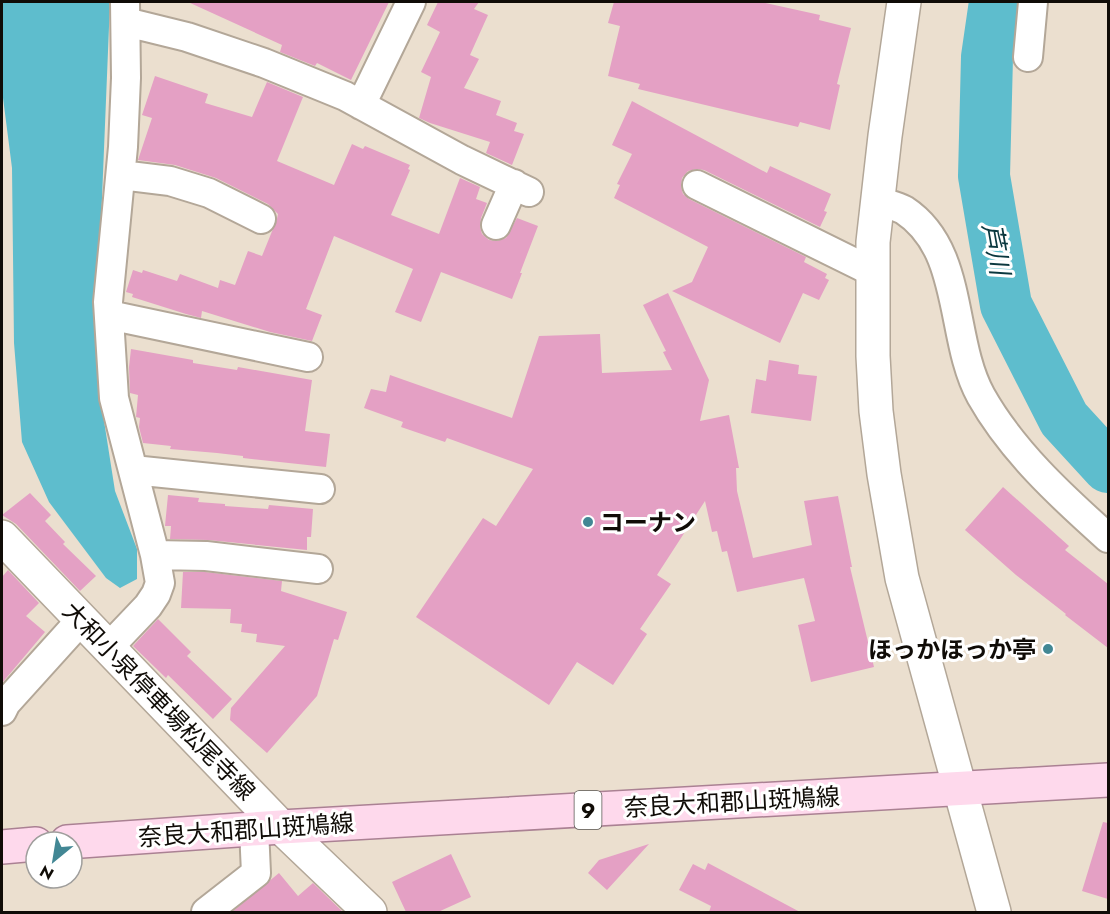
<svg xmlns="http://www.w3.org/2000/svg" width="1110" height="914" viewBox="0 0 1110 914" font-family="Jost,'Noto Sans JP',sans-serif">
<style>
.water{fill:#5ebdcd}
.lines{fill:none;stroke-linecap:round;stroke-linejoin:round}
.river{stroke:#5ebdcd;stroke-width:52}
.building{fill:#e4a0c4}
.minor-casing{stroke:#b3a798;stroke-width:32}
.tertiary-casing{stroke:#b3a798;stroke-width:36}
.secondary-casing{stroke:#b3a798;stroke-width:36}
.primary-casing{stroke:#aa8193;stroke-width:36}
.minor{stroke:#fff;stroke-width:28}
.tertiary{stroke:#fff;stroke-width:33}
.secondary{stroke:#fff;stroke-width:33}
.primary{stroke:#fed9ec;stroke-width:33}
.poi-dot{fill:#428794;stroke:#fff;stroke-width:2}
.labels{text-anchor:middle;dominant-baseline:central;stroke-width:6;stroke-linejoin:round;paint-order:stroke}
.shield{fill:#fff;stroke:#585551;stroke-width:1.5}
.shield-label{font-size:22px;font-weight:bold;fill:#100c07}
.poi-label{font-size:24px;font-weight:bold;fill:#100c07;stroke:#fff;text-anchor:start}
.street-label{font-size:24px;fill:#100c07;stroke:#fff}
.water-label{font-size:26px;font-style:italic;fill:#0a383f;stroke:#fff}
</style>
<rect width="100%" height="100%" fill="#ebdfcf"/>
<path class="water" d="M2 2H110L98 296 99 389 115 491 137 549V579L120 588 106 578 49 502 22 442 14 343 12 168 2 90Z"/>
<g class="lines">
<path class="river" d="M995 2 987 57 984 176 1006 305 1064 419 1108 467"/>
</g>
<path class="building" d="M188 2H389L351 80 317 63 315 66 280 52 282 45Z
M438 2H479L474 9 488 15 470 55 479 59 464 88 501 101 496 115 517 123 514 131 524 134 512 165 486 153 490 142 430 123 419 118 431 77 421 72 440 32 427 25Z
M614 2H761L820 15 819 20 851 28 837 84 840 85 830 130 800 122 798 127 638 89 640 84 608 76 620 26 608 23Z
M155 76 208 94 205 103 252 117 267 82 303 97 277 161 334 185 352 144 363 149 365 146 410 165 408 169 410 170 391 215 439 234 460 178 480 187 476 199 487 203 481 218 480 227 482 234 489 240 497 241 506 238 517 218 538 226 520 273H522L512 299 441 272 421 322 395 312 413 269 334 236 306 309 322 315 312 341 270 332 202 311 201 318 186 314 132 297 133 294 126 292 133 270 142 273 143 270 177 281 180 274 218 288 220 280 235 285 248 251 262 256 277 219 278 214 268 204 216 178 175 165 138 160 152 118 142 115Z
M632 101 767 173 770 166 831 194 824 211 827 212 820 227 704 170 697 169 688 171 682 178 681 187 683 194 689 199 806 257 804 262 827 274 825 278 829 280 819 300 803 293 780 343 672 291 692 282 708 247 614 198 620 185 617 184 632 154 612 145Z
M668 293 709 380 700 421 729 415 739 468H736L737 491 753 558 812 545 804 501 838 496 852 567H850L874 667 811 682 798 625 815 621 804 578 737 592 727 551 722 552 717 531 712 532 705 501 657 575 671 584 640 629 647 634 613 685 577 662 549 705 416 617 483 518 496 526 533 469 447 438 445 442 401 427 403 422 364 408 371 389 386 392 390 375 512 418 539 336 600 334 602 373 672 370 663 352 666 351 643 305Z
M131 349 193 360V363L237 370 238 367 312 380 305 431 330 434 326 467 243 458V456L217 453 170 449 171 446 143 443 139 427 140 418 136 417 138 395 130 393 129 367Z
M769 360 799 365 798 374 817 376 811 421 751 413 756 379 766 381Z
M1003 487 1069 546 1065 550 1108 584V648L1065 615 1066 614 1016 575 965 530Z
M30 493 51 515 45 521 65 542 63 544 96 576 80 591 16 524 2 515Z
M168 495 199 498 198 502 225 504V506L268 509 269 505 313 509 311 537H307V550L208 540 170 539 171 526H165Z
M8 570 39 603 26 616 45 632 2 683V577Z
M183 572H205L282 581 281 591 347 612 338 640 334 639 317 696 267 753 230 720 231 708 285 646 256 642 257 634 241 632 242 624 230 623 231 609 181 608Z
M158 619 191 652 187 656 232 699 213 719 168 675 166 678 133 646Z
M1103 822 1108 823V899L1082 891Z
M649 844 607 890 588 873 599 860Z
M451 854 471 897 438 912H406L392 882Z
M708 863 800 912H709L711 906 679 890 693 864 705 870Z
M279 873 298 896 313 883 343 912H232Z"/>
<g class="lines">
<g class="minor-casing">
<path id="minor" d="M126 22 187 37 264 63 345 96 462 160 529 192
M1028 57 1033 2
M361 105 411 2
M121 175 170 181 209 193 261 219
M697 185 873 272
M878 201C886 204 896 206 904 210 965 250 949 338 981 396 1012 451 1061 496 1108 538
M496 225 514 184
M109 315 308 357
M133 470 320 489
M155 555 206 556 318 569
M108 648 148 606 156 594 160 583 155 555 114 398 108 302 123 147 126 78 125 2
M2 711 6 703 81 620
M206 912 256 873 254 829"/>
</g>
<g class="tertiary-casing">
<path id="tertiary" d="M904 2 885 136 873 242V356L876 411 884 474 902 578 994 912"/>
</g>
<g class="secondary-casing">
<path id="secondary" d="M2 537 281 827 370 912"/>
</g>
<g class="primary-casing">
<path id="primary" d="M67 842 281 827 1108 780
M2 847 36 844"/>
</g>
<use href="#minor" class="minor"/>
<use href="#tertiary" class="tertiary"/>
<use href="#secondary" class="secondary"/>
<use href="#primary" class="primary"/>
</g>
<g class="poi-dot">
<circle cx="588" cy="522" r="6"/>
<circle cx="1048" cy="649" r="6"/>
</g>
<g class="labels">
<rect class="shield" x="574.5" y="791" width="27" height="38" rx="4.5"/>
<g class="shield-label">
<text x="588" y="810">9</text>
</g>
<g class="poi-label">
<text x="600" y="522">コーナン</text>
<text x="1036" y="649" text-anchor="end">ほっかほっか亭</text>
</g>
<g class="street-label">
<text transform="translate(159 701) rotate(46)">大和小泉停車場松尾寺線</text>
<text transform="translate(732 802) rotate(-3)">奈良大和郡山斑鳩線</text>
<text transform="translate(246 830) rotate(-4)">奈良大和郡山斑鳩線</text>
</g>
<g class="water-label">
<text transform="translate(996 249) rotate(80)">芦川</text>
</g>
</g>
<rect width="1110" height="914" fill="none" stroke="#100c07" stroke-width="6"/>
<g transform="translate(54 860) rotate(210)"><circle r="28" fill="#ffffff" stroke="#9f9e9c" stroke-width="1.5"/>
<path d="M0-4.5L10 22L0 15L-10 22Z" fill="#428794"/>
<text y="-9" font-size="16" font-weight="bold" text-anchor="middle" fill="#100c07">N</text>
</g>
</svg>
